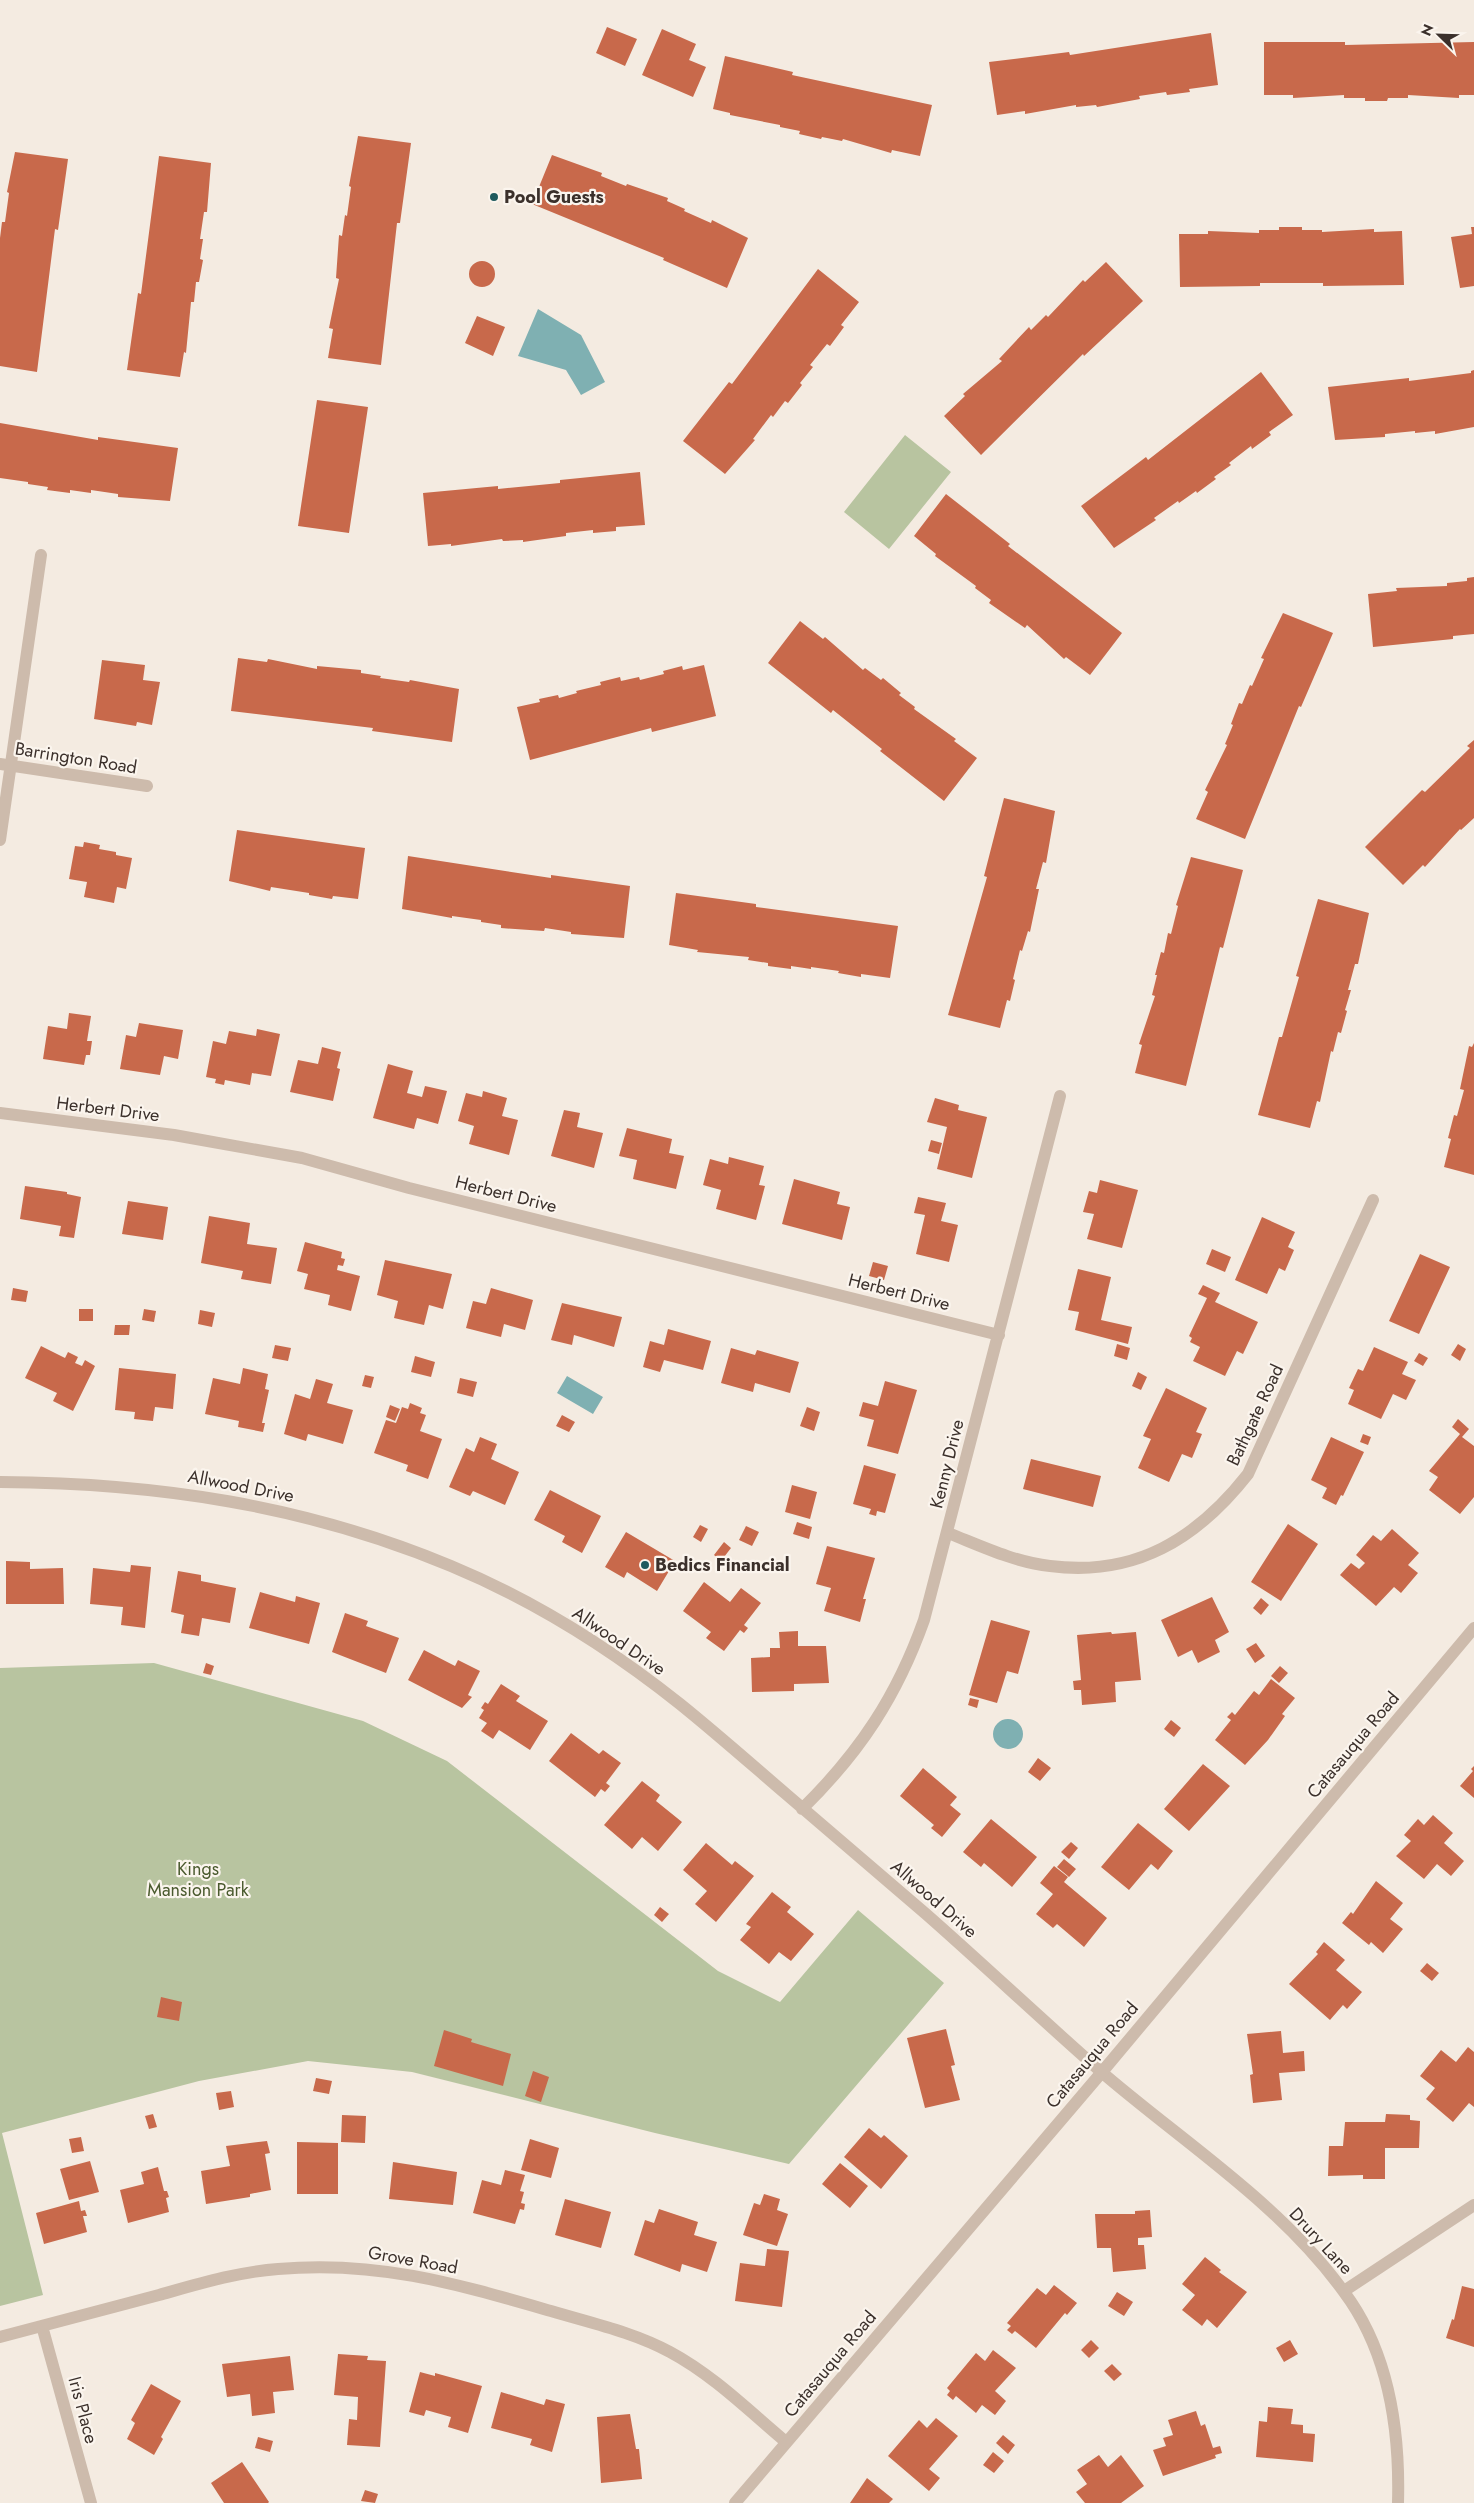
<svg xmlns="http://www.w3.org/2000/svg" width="1474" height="2503" viewBox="0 0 1474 2503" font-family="Jost,sans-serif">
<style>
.green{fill:#b8c4a0}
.water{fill:#7fb0b2}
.building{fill:#c8694b}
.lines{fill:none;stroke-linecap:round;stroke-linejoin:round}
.minor{stroke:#cdbbac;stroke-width:12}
.tertiary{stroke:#cdbbac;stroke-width:12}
.poi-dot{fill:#1f5a5e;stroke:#fbf5ee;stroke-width:2}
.labels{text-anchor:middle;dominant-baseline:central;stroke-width:4.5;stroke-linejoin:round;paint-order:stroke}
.poi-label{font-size:18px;font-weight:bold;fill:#3b302b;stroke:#fbf5ee;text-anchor:start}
.street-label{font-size:18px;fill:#3b302b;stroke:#fbf5ee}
.park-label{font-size:18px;fill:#4a5a2e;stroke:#fbf5ee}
</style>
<rect width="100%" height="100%" fill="#f4ebe1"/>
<path class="green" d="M905 435 951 472 889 549 844 512Z
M154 1663 363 1721 447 1761 718 1971 780 2002 858 1910 944 1983 789 2164 655 2133 412 2072 308 2061 199 2081 2 2133 43 2295 0 2306V1668Z"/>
<path class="water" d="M538 309 581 335 605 382 581 395 566 370 518 356Z
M567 1376 603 1397 593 1414 557 1393Z
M993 1734a15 15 0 1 1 30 0a15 15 0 1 1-30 0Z"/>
<path class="building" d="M607 27 637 39 625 66 596 53Z
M662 29 696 44 689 60 706 67 693 97 642 75Z
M1211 33 1218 85 1189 89 1190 92 1167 95 1166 92 1139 96 1140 99 1097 107 1096 105 1076 107V105L1025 114V111L997 115 989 62 1069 52 1070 55Z
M1264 42H1345V45L1474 42V95H1459V98L1408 95V98H1388L1387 101H1365V98H1344V95L1293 98V95H1264Z
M725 56 793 72 792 75 932 105 920 156 892 150 891 153 843 139 842 141 822 137 821 139 799 134 800 131 780 127V125L730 115V113L713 109Z
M358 136 411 143 400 223H397L381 365 328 358 333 329 329 328 339 279 336 278 339 235 342 236 345 215 347 216 351 187 349 186Z
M15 152 68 159 58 230 55 229 37 372 0 366V238L2 222H5L9 193 7 192Z
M552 155 602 173 601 176 626 186 627 184 668 198 667 201 685 209 684 211 711 223 712 220 748 238 727 288 663 260 664 258 532 204Z
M159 156 211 163 207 212H204L200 239H203L200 259 203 260 199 282H196L194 302H191L186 353 184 352 180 377 127 370 138 293 141 294Z
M1279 227H1302V230H1322V232L1374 229V232L1402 231 1404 285 1323 286V283H1260V286L1180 287 1179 234H1208V231L1259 233V230H1279Z
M1471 227H1474V286L1460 288 1451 237 1472 234Z
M469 274a13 13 0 1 1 26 0a13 13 0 1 1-26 0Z
M1106 262 1143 301 1084 356 1083 354 981 455 944 416 965 396 963 394 1002 361 999 359 1029 327 1031 330 1046 315 1048 317 1083 280 1085 282Z
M818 269 859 302 841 325 844 327 830 346 827 344 810 365 813 367 800 383 802 385 788 403 785 401 773 417 771 415 753 439 755 440 725 474 683 441 729 382 732 384Z
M477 316 505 327 493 356 465 343Z
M1474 370V427L1435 434V431L1415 433V431L1385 434V437L1335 440 1328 387 1409 378V381L1471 373V371Z
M1261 372 1293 415 1269 432 1271 435 1252 449 1251 446 1229 463 1231 465 1214 477 1216 479 1197 493 1196 491 1179 503 1178 501 1154 518 1156 520 1114 548 1081 506 1146 457 1148 460Z
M317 400 368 407 349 533 298 526Z
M0 423 98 440V437L178 448 170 501 118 497V494L91 490V493L70 490V493L47 490 48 487 28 484V482L0 478Z
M640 472 645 525 616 527V531L593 533V530L566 533V536L523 542V540L503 541 502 539 451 546V544L428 546 423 493 498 486V489L560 483V480Z
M946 494 1010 544 1008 546 1122 633 1090 675 1066 657 1064 659 1027 625 1025 628 989 603 991 600 975 588 976 586 935 556 936 554 914 536Z
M1474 577V634L1453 636V639L1373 647 1368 594 1397 591 1396 588 1447 586V583L1467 581V578Z
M1283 613 1333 633 1301 707 1299 706 1245 839 1196 819 1208 792 1205 790 1227 745 1225 744 1233 725 1231 724 1239 703 1242 704 1250 685 1252 686 1264 659 1261 658Z
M800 621 823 639 825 637 863 670 865 668 881 680 883 678 901 693 899 695 915 707 914 709 956 739 954 741 977 758 944 801 880 751 882 749 833 710 831 713 768 663Z
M238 658 267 662 268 659 317 669V666L361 670V673L381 676 380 678 409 682 410 680 459 689 452 742 372 731 373 728 231 711Z
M102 660 145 665 143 680 160 682 152 725 137 722 136 726 94 719Z
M704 665 716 716 652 732 651 728 530 760 517 707 540 702 539 699 558 695 559 698 577 693 576 691 601 685 600 682 620 677 621 681 639 677 640 680 664 674 663 671 682 666 683 670Z
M1474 740V818L1461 830 1460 829 1425 867 1423 865 1403 885 1365 847 1422 790 1425 792 1470 748 1467 746Z
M1004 798 1055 811 1046 863 1043 862 1036 889H1039L1030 932 1028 931 1022 951 1020 950 1013 979 1015 980 1010 1001 1007 1000 1000 1028 948 1015 987 877 984 876Z
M237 830 365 848 358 899 333 896 332 899 309 895V893L271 887 270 891 229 881Z
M84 842 100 845 99 849 116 852V855L132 858 126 889 117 887 114 903 84 897 87 882 69 879 75 846 83 847Z
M408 856 551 878V875L630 886 624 938 571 934V932L545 928 544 931 501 928V925L481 922V920L452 916V918L402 909Z
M1191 857 1243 870 1223 948 1220 947 1186 1086 1135 1073 1142 1045 1139 1044 1155 996 1152 995 1157 975H1155L1161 952 1164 953 1168 933 1171 934 1178 906 1176 905Z
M676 893 756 904V907L898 926 890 978 861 974V977L838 973 839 971 811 967V969L791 966V969L768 966V963L748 960 749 957 697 952 698 950 669 945Z
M1318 899 1369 913 1358 964H1355L1348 990H1351L1345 1010 1347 1011 1341 1033 1338 1032 1333 1052 1331 1051 1320 1102 1317 1101 1310 1128 1258 1115 1279 1037H1282L1299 977 1296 976Z
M69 1013 91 1016 87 1041H92L90 1055H86L84 1065 43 1059 48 1026 67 1029Z
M139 1023 183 1030 178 1059 164 1056 160 1075 120 1069 126 1035 136 1037Z
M257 1029 280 1034 271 1076 252 1073 250 1085 225 1080 224 1085 215 1083 216 1079 206 1077 213 1041 226 1044 229 1031 256 1036Z
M1474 1043V1175L1444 1167 1451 1139 1448 1138 1454 1115 1457 1116 1464 1090 1460 1089 1469 1046 1472 1047Z
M322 1047 341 1052 337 1068 340 1069 333 1101 290 1092 298 1060 318 1064Z
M388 1064 413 1071 407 1093 422 1097 425 1086 447 1091 438 1124 417 1118 414 1129 373 1118Z
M483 1091 507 1098 502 1116 518 1120 509 1155 469 1144 474 1126 458 1121 466 1093 482 1097Z
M935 1098 959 1105 958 1110 987 1117 972 1178 937 1169 947 1127 927 1122Z
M564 1110 580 1113 577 1127 603 1133 594 1168 551 1156Z
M627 1128 672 1139 669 1153 684 1156 676 1189 633 1179 637 1160 619 1156Z
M931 1140 942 1143 939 1154 928 1151Z
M729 1157 764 1166 759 1185 765 1186 756 1220 716 1209 721 1190 703 1185 710 1159 728 1164Z
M794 1179 840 1192 837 1204 850 1207 842 1240 782 1224Z
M1100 1180 1138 1190 1122 1248 1087 1239 1094 1214 1083 1212 1089 1191 1097 1193Z
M25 1186 67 1192V1194L81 1197 74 1238 59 1236 61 1226 20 1219Z
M918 1197 946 1203 941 1221 958 1225 949 1262 916 1254 925 1215 914 1213Z
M128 1201 168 1207 163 1240 122 1234Z
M209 1216 250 1223 247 1244 277 1248 271 1284 241 1279 243 1271 201 1263Z
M1262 1217 1295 1232 1288 1247 1294 1250 1285 1271 1279 1268 1267 1294 1235 1280Z
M305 1242 342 1252 341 1258 345 1259 343 1266 338 1265 337 1270 360 1276 351 1311 328 1305 330 1295 304 1289 308 1274 297 1271Z
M1212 1249 1231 1257 1225 1272 1206 1264Z
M1420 1254 1450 1267 1419 1334 1389 1321Z
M385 1260 452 1274 443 1309 429 1305 424 1325 394 1318 398 1301 377 1295Z
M873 1262 888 1266 884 1280 869 1276Z
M1078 1269 1111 1277 1101 1320 1132 1327 1128 1344 1075 1330 1079 1312 1068 1310Z
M1203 1285 1220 1293 1215 1302 1258 1322 1243 1354 1237 1351 1225 1376 1193 1361 1200 1347 1190 1342 1192 1338 1189 1336 1207 1298 1198 1294Z
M13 1288 28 1291 26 1302 11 1300Z
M491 1288 533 1300 525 1330 504 1324 501 1337 466 1328 473 1301 486 1304Z
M562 1303 622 1317 614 1347 574 1335 572 1345 551 1340Z
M79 1309H93V1321H79Z
M144 1309 156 1311 154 1322 142 1320Z
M200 1310 215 1313 212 1327 198 1324Z
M115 1325H130L129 1335H114Z
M668 1329 711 1341 703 1370 664 1360 660 1372 643 1367 650 1341 664 1345Z
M1117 1344 1130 1348 1127 1360 1114 1356Z
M1458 1344 1466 1349 1460 1361 1451 1355Z
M275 1345 291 1348 288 1361 272 1358Z
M41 1346 65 1358 68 1352 78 1357 75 1363 82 1366 85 1360 95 1366 73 1411 53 1401 57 1393 25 1378Z
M1374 1347 1408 1362 1402 1374 1416 1380 1406 1400 1393 1394 1381 1419 1348 1404 1354 1390 1349 1388 1358 1369 1363 1371Z
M731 1348 755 1355 757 1350 799 1362 790 1393 755 1383 753 1392 721 1383Z
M1419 1353 1428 1358 1423 1366 1414 1361Z
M415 1356 435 1362 431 1377 411 1372Z
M119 1368 176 1374 173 1409 155 1407 153 1421 134 1419 135 1412 115 1410Z
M243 1368 268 1374 265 1389 269 1390 262 1423H265L263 1432 238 1427 239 1421 205 1414 213 1378 240 1384Z
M1138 1372 1147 1377 1141 1390 1132 1386Z
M365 1375 374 1377 371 1388 362 1386Z
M460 1378 477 1382 473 1397 457 1393Z
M316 1379 333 1384 327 1403 353 1410 343 1444 308 1434 306 1441 284 1434 295 1394 310 1399Z
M885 1381 917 1390 898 1454 867 1446 874 1420 859 1416 863 1402 878 1406Z
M1166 1388 1207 1408 1196 1432 1202 1434 1192 1458 1182 1454 1169 1482 1138 1468 1151 1439 1143 1436Z
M410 1403 422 1408 420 1413 426 1415 420 1431 442 1439 428 1479 406 1471 408 1465 374 1453 386 1420 396 1423 402 1407 408 1409Z
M390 1405 400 1409 395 1421 386 1417Z
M807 1407 820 1412 814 1431 800 1426Z
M562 1415 575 1422 569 1432 556 1426Z
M1458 1419 1469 1429 1462 1437 1474 1446V1497L1460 1514 1429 1490 1438 1477 1429 1471 1460 1434 1452 1427Z
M1363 1434 1371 1437 1368 1445 1360 1442Z
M480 1437 497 1444 491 1459 519 1472 505 1505 473 1491 470 1496 449 1487 466 1448 474 1452Z
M1331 1437 1364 1452 1343 1496 1341 1495 1336 1505 1322 1498 1327 1488 1311 1480Z
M1031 1459 1101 1476 1093 1507 1023 1489Z
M864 1465 896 1474 885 1513 877 1511 876 1516 869 1514 871 1509 853 1504Z
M792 1485 817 1492 810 1519 785 1512Z
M550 1490 601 1516 582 1553 562 1542 565 1536 534 1520Z
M797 1522 812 1527 809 1539 793 1534Z
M1288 1524 1318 1544 1281 1601 1251 1582Z
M700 1525 708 1529 701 1542 693 1537Z
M746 1526 759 1532 752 1546 739 1540Z
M1392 1529 1419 1553 1408 1565 1418 1573 1401 1593 1394 1587 1376 1606 1340 1575 1351 1563 1359 1569 1365 1563 1356 1555 1373 1535 1381 1541Z
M626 1532 675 1561 657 1591 627 1572 624 1578 605 1567Z
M724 1542 731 1548 721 1561 714 1555Z
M827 1546 875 1558 863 1599H866L860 1622 824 1611 831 1588 816 1584Z
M6 1561 30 1562V1569L63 1568 64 1604H6Z
M131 1565 151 1567 145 1628 121 1625 123 1607 90 1604 93 1568 130 1572Z
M178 1571 201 1575V1581L236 1588 230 1623 202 1618 199 1636 181 1633 184 1615 171 1612Z
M704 1582 730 1602 741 1588 761 1603 744 1625 748 1628 744 1633 740 1630 724 1651 706 1638 711 1632 683 1611Z
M260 1592 295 1602 296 1596 320 1603 309 1644 249 1628Z
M1212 1597 1229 1632 1215 1640 1220 1652 1198 1663 1192 1650 1178 1657 1161 1620Z
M1261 1598 1269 1605 1261 1615 1253 1608Z
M345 1613 368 1621 366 1626 399 1638 386 1673 332 1652Z
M991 1620 1030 1631 1018 1674 1007 1671 997 1703 969 1695Z
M798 1631V1646H826L829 1683 794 1684V1691L752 1692 751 1658 770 1657V1648H780L779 1632Z
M1111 1632 1112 1634 1136 1632 1141 1680 1115 1682 1116 1702 1082 1705 1081 1690H1074L1073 1681 1081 1680 1077 1635Z
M1256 1643 1265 1656 1255 1663 1246 1649Z
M424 1650 455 1666 458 1660 480 1671 468 1695 472 1697 462 1708 408 1680Z
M206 1663 214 1666 211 1675 203 1673Z
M1280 1666 1288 1673 1279 1683 1271 1676Z
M1271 1679 1295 1698 1282 1714 1285 1716 1268 1740 1245 1765 1215 1740 1231 1720 1227 1717 1232 1712 1235 1715 1254 1691 1259 1695Z
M501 1684 520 1696 516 1701 548 1721 530 1750 499 1730 493 1739 481 1731 487 1723 479 1718 484 1710 481 1708 485 1702 488 1704Z
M970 1698 979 1700 977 1708 968 1705Z
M1171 1720 1181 1728 1174 1737 1164 1729Z
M571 1733 599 1754 603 1750 621 1763 606 1783 610 1786 605 1792 601 1789 595 1797 549 1761Z
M1038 1758 1051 1768 1040 1781 1028 1772Z
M1203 1764 1230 1786 1189 1831 1164 1809Z
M1474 1766V1798L1460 1786 1473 1771 1471 1769Z
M923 1768 957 1797 950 1805 961 1814 942 1837 931 1828 934 1825 900 1796Z
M642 1781 660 1795 656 1801 682 1822 658 1851 642 1837 632 1849 604 1825Z
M1433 1815 1453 1833 1444 1843 1464 1861 1451 1876 1437 1864 1424 1879 1396 1856 1411 1841 1404 1835 1418 1819 1424 1825Z
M991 1819 1037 1857 1012 1887 984 1863 981 1867 963 1852Z
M1138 1823 1173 1851 1158 1870 1151 1864 1129 1890 1101 1867Z
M1071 1842 1078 1848 1069 1859 1061 1852Z
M706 1843 732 1865 735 1861 754 1876 716 1922 695 1904 707 1891 683 1870Z
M1064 1859 1076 1869 1069 1877 1057 1867Z
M1054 1866 1068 1877 1064 1882 1107 1918 1084 1947 1057 1924 1053 1928 1036 1914 1053 1894 1040 1883Z
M1376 1881 1403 1903 1390 1919 1403 1929 1383 1953 1371 1942 1369 1945 1342 1923 1351 1912 1353 1914Z
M772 1892 791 1907 787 1912 814 1934 791 1961 779 1952 769 1964 740 1940 751 1927 746 1924Z
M660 1907 669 1914 662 1922 654 1915Z
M1324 1942 1345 1960 1336 1970 1362 1992 1347 2009 1343 2005 1330 2020 1289 1984 1318 1954 1316 1952Z
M1427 1963 1439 1973 1432 1981 1420 1971Z
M161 1997 182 2002 179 2021 157 2017Z
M946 2029 955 2065 951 2066 960 2100 925 2108 907 2038Z
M444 2030 472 2039 471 2042 511 2054 503 2086 434 2066Z
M1281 2031 1283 2053 1304 2051 1305 2071 1279 2073 1282 2100 1253 2103 1250 2075 1253 2074 1247 2034Z
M1468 2047 1474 2052V2107L1469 2103 1453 2122 1426 2099 1435 2088 1420 2076 1441 2050 1456 2062Z
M533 2071 549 2077 541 2102 525 2096Z
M316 2078 332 2081 329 2094 313 2091Z
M231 2091 234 2107 219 2110 216 2093Z
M153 2114 157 2127 149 2129 145 2116Z
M1386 2114 1410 2115V2120L1420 2121 1419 2148H1385V2179H1363V2175L1328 2176 1329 2146H1343L1345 2122H1385Z
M342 2115 366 2116 365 2143 341 2142Z
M869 2128 881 2138 884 2135 908 2156 881 2189 844 2157Z
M81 2137 84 2151 72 2153 69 2139Z
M530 2139 559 2148 551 2178 521 2170Z
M267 2141 270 2153 265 2154 271 2190 250 2194V2197L206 2204 201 2171 230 2166 226 2146Z
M297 2142 338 2143V2194H297Z
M90 2161 99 2192 69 2200 60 2169Z
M393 2162 457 2172 453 2205 389 2199Z
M840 2163 868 2186 850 2208 822 2184Z
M158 2167 164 2191H167L169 2197 166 2198 169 2212 128 2223 120 2190 144 2184 141 2172Z
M505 2170 525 2175 520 2191 524 2192 521 2203 525 2204 524 2210 520 2209 515 2224 473 2213 482 2180 501 2185Z
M764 2194 780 2199 777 2210 788 2214 777 2246 743 2235 754 2203 760 2205Z
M565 2199 611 2212 601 2248 555 2235Z
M79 2201 81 2211 85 2210 87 2216H83L87 2232 44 2244 36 2213Z
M659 2209 698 2222 694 2235 717 2242 707 2272 682 2264 680 2272 634 2255 645 2220 654 2223Z
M1150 2210 1152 2237 1138 2238V2245H1144L1146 2269 1113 2272 1111 2248H1097L1095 2214H1135V2211Z
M767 2249 789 2251 782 2307 735 2301 740 2263 765 2266Z
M1205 2257 1221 2270 1219 2272 1247 2292 1217 2328 1207 2319 1202 2326 1182 2310 1195 2295 1182 2284Z
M1054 2285 1077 2303 1067 2315 1065 2313 1036 2348 1015 2331 1012 2334 1007 2330 1011 2326 1007 2323 1037 2288 1046 2295Z
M1462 2286 1474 2289V2347L1446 2338 1452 2319 1454 2320Z
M1117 2292 1133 2302 1124 2316 1108 2306Z
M1091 2340 1099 2348 1089 2358 1081 2350Z
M1290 2340 1298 2354 1284 2362 1276 2348Z
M993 2350 1016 2368 995 2391 1006 2401 995 2415 982 2405 976 2413 956 2396 953 2400 947 2395 950 2391 947 2388 976 2353 985 2361Z
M338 2354 368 2356 367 2360 386 2361 380 2447 347 2445 349 2419 357 2420 358 2397 334 2395Z
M290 2356 294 2390 273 2392 275 2413 252 2416 250 2394 227 2397 222 2364Z
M1112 2364 1122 2374 1114 2381 1104 2371Z
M420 2372 435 2376V2373L482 2386 468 2433 448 2427 451 2417 426 2410 424 2416 409 2412Z
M151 2384 181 2401 161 2437 163 2439 154 2455 127 2439 135 2423 131 2420Z
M501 2392 544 2405 546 2399 565 2404 552 2452 530 2445 532 2439 491 2428Z
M1268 2407 1293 2409 1291 2424 1303 2425V2433L1315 2434 1313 2462 1256 2457 1259 2421 1267 2422Z
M1196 2411 1201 2426 1205 2424 1213 2448 1220 2446 1222 2453 1215 2455 1216 2458 1163 2476 1153 2450 1166 2446 1163 2438 1173 2435 1168 2420Z
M630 2414 636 2449H639L642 2479 601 2483 597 2417Z
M936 2418 958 2436 929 2469 940 2478 929 2491 888 2456 919 2420 927 2428Z
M1003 2435 1015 2445 1008 2454 996 2443Z
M258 2437 273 2441 270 2452 255 2448Z
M993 2452 1004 2461 994 2473 983 2465Z
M1099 2455 1108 2467 1121 2455 1144 2486 1121 2503H1085L1076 2492 1087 2484 1077 2470Z
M242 2462 269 2502 268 2503H224L211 2483Z
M867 2478 893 2499 889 2503H850Z
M365 2490 378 2494 375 2503 361 2501Z"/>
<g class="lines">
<path class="minor" d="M0 764 147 786
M0 840 41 555
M0 1113 174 1135 302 1158 409 1188 999 1335
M0 1482C157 1483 305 1505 451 1566 533 1600 611 1649 680 1704 716 1733 751 1764 786 1794 833 1834 880 1874 926 1914 984 1965 1040 2018 1098 2069 1181 2141 1279 2202 1344 2292 1389 2352 1400 2430 1398 2503
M948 1533C981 1546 1014 1562 1050 1566 1135 1577 1197 1539 1248 1474L1373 1200
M802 1809C860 1752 897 1696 924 1620L1060 1096
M1344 2291 1474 2205
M42 2326 91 2503
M0 2337C53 2323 106 2309 159 2295 198 2284 237 2272 278 2269 377 2260 457 2284 551 2311 591 2323 633 2332 670 2352 713 2375 749 2411 786 2442"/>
<path class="tertiary" d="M735 2503 1102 2072 1474 1628"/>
</g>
<g class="poi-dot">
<circle cx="494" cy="197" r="5"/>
<circle cx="645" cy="1565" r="5"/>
</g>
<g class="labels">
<g class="poi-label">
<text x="504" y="197">Pool Guests</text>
<text x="655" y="1565">Bedics Financial</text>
</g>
<g class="street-label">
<text transform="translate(76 758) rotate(9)">Barrington Road</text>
<text transform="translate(108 1109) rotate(7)">Herbert Drive</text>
<text transform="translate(506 1194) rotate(14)">Herbert Drive</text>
<text transform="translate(899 1292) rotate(14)">Herbert Drive</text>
<text transform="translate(1255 1415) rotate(-65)">Bathgate Road</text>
<text transform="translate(947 1464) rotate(-76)">Kenny Drive</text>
<text transform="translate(241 1486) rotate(11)">Allwood Drive</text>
<text transform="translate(619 1641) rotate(34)">Allwood Drive</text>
<text transform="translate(1353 1745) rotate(-50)">Catasauqua Road</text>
<text transform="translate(934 1899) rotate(41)">Allwood Drive</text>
<text transform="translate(1092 2055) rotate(-50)">Catasauqua Road</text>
<text transform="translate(1321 2241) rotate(47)">Drury Lane</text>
<text transform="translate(413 2260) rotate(10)">Grove Road</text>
<text transform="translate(830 2364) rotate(-50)">Catasauqua Road</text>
<text transform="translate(83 2410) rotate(75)">Iris Place</text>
</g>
<g class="park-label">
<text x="198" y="1869">Kings<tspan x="198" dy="21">Mansion Park</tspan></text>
</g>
</g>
<g transform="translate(1439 35) rotate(293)" stroke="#fbf5ee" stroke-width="4" paint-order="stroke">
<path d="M0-4L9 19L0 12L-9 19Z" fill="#3b302b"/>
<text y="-8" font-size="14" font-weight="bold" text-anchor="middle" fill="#3b302b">N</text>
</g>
</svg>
